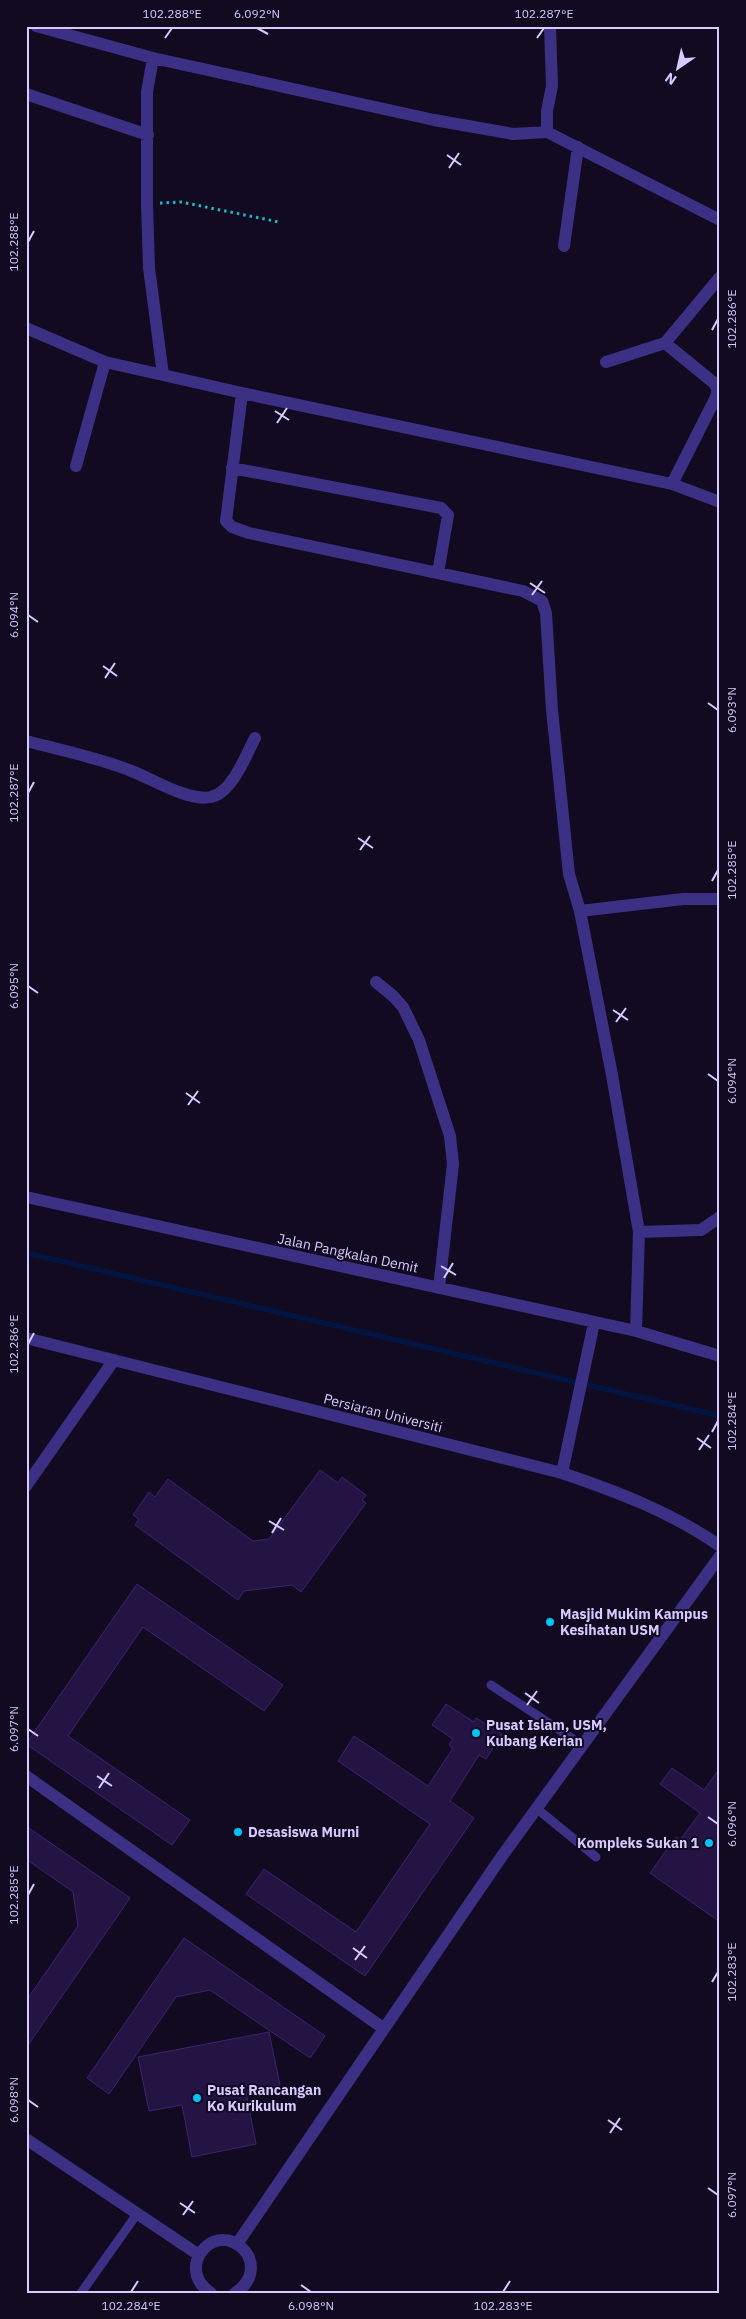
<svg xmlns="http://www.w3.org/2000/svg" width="746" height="2319" viewBox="0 0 746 2319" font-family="'IBM Plex Sans',sans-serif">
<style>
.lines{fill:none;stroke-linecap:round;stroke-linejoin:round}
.stream{stroke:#041441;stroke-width:5.5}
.building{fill:#231444;stroke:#3b2473}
.path{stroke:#20b7be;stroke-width:3;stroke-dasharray:2.5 4;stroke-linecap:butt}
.service{stroke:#3c3085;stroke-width:9}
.minor{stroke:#3c3085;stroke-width:12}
.ticks{fill:none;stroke:#d6caff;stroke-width:2}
.poi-dot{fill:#00c4f5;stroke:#110a21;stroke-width:2}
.labels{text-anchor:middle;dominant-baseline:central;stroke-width:4;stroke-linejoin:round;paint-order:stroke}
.street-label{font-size:14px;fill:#d6caff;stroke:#110a21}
.poi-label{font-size:14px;font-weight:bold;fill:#d6caff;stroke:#110a21;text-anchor:start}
.neatline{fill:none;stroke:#d6caff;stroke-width:2}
.ticks-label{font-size:12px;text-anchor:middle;fill:#d6caff}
</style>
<rect width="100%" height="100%" fill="#110a21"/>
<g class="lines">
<path class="stream" d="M26 1253 720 1416"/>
</g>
<path class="building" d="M320 1470 338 1483 342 1477 366 1495 362 1500 366 1503 301 1592 292 1585 244 1591 238 1600 135 1525 139 1519 133 1515 149 1492 155 1497 168 1479 253 1541 269 1539Z
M137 1584 283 1685 264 1711 143 1627 68 1736 190 1820 172 1845 26 1744Z
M446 1704 474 1722 476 1718 502 1734 486 1759 479 1755 450 1801 474 1818 365 1976 246 1894 264 1869 356 1932 430 1824 338 1761 354 1736 428 1786 453 1748 449 1745 453 1739 432 1725Z
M672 1768 704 1790 720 1768V1922L650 1873 676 1837 680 1840 700 1813 660 1784Z
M26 1826 130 1898 26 2048V2001L78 1926 73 1892 26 1859Z
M184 1938 325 2036 310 2058 210 1990 176 1997 109 2094 87 2078Z
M269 2032 280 2085 246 2092 256 2144 192 2157 182 2105 149 2111 138 2057Z"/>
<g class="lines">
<path class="path" d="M160 203 181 202 279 222"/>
<path class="service" d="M491 1685 582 1745
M536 1808 596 1857
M81 2293 137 2214"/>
<path class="minor" d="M36 26 153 58 434 120 513 134 547 132 720 220
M153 58 147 92V203L149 268 163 375 242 393 226 521 232 527 249 533 523 591 542 601 546 613 552 710 569 874 580 911 612 1075 639 1232 636 1331
M26 94 148 135
M547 132V111L552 86 550 26
M564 246 578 147
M26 328 105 362 163 375
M665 343 720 277
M606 362 665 343 714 383 718 390 716 397 672 484
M242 393 672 484 720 502
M76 466 105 362
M232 468 441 508 448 515 438 573
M26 741C60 750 96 757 129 770 151 778 188 802 211 797 232 793 246 755 255 738
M580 911 683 899H720
M376 982 393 996 403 1007 419 1040 450 1136 453 1164 439 1288
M26 1197 636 1331 720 1356
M639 1232 701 1230 720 1217
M26 1338 562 1473C618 1492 671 1512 720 1546
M562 1473 594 1323
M26 1486 114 1360
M26 1776 383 2028
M26 2139 199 2255
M237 2244 502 1856 720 1556
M211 2293C175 2270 211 2222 241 2247 247 2252 251 2260 251 2268 251 2278 244 2288 235 2293"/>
</g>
<path class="ticks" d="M257 28 268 34M165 38 172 28M537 38 544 28M447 155 461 165M449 168 459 153M28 242 34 231M712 330 718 319M275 411 289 420M277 423 287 408M530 583 545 593M532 595 542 581M28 615 38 622M103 666 117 676M105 678 115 663M708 703 718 710M28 793 34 782M358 838 373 848M360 850 370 836M712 881 718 870M28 986 38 993M613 1010 628 1020M616 1022 626 1008M708 1074 718 1081M186 1093 200 1103M188 1105 198 1091M441 1266 456 1275M444 1278 453 1263M28 1344 34 1333M712 1432 718 1421M697 1438 711 1448M699 1450 709 1435M269 1521 284 1530M272 1533 281 1518M525 1693 539 1703M527 1705 537 1691M28 1729 38 1736M97 1776 112 1786M99 1788 109 1773M708 1817 718 1824M28 1895 34 1884M353 1948 367 1958M355 1960 365 1946M712 1982 718 1972M28 2100 38 2107M608 2120 622 2130M610 2133 620 2118M708 2188 718 2195M180 2203 195 2213M183 2215 193 2201M301 2285 311 2292M131 2292 138 2281M503 2292 510 2281"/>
<g class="poi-dot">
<circle cx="550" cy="1622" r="5"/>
<circle cx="476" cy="1733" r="5"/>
<circle cx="238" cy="1832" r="5"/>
<circle cx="709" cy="1843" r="5"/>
<circle cx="197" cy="2098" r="5"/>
</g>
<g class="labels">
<g class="street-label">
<text transform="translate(348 1253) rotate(12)">Jalan Pangkalan Demit</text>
<text transform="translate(383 1413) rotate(14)">Persiaran Universiti</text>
</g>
<g class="poi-label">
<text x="560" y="1614">Masjid Mukim Kampus<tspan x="560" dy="16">Kesihatan USM</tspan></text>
<text x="486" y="1725">Pusat Islam, USM,<tspan x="486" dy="16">Kubang Kerian</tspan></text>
<text x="248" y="1832">Desasiswa Murni</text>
<text x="699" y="1843" text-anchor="end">Kompleks Sukan 1</text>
<text x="207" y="2090">Pusat Rancangan<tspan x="207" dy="16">Ko Kurikulum</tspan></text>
</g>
</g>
<rect width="746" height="2319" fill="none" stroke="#110a21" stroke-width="55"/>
<g transform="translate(678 68) rotate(214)" stroke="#110a21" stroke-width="4" paint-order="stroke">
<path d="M0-4L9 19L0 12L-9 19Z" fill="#d6caff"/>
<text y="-8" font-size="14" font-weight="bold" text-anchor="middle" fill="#d6caff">N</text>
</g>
<rect x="28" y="28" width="690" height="2264" class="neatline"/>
<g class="ticks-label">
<text x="172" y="18">102.288°E</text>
<text x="257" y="18">6.092°N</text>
<text x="544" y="18">102.287°E</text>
<text transform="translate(14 242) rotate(-90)" y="4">102.288°E</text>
<text transform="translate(732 319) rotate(-90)" y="4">102.286°E</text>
<text transform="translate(14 615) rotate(-90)" y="4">6.094°N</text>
<text transform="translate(732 710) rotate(-90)" y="4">6.093°N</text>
<text transform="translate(14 793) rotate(-90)" y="4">102.287°E</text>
<text transform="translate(732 870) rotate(-90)" y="4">102.285°E</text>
<text transform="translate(14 986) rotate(-90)" y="4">6.095°N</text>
<text transform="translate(732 1081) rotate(-90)" y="4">6.094°N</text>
<text transform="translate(14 1344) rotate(-90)" y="4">102.286°E</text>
<text transform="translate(732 1421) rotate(-90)" y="4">102.284°E</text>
<text transform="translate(14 1729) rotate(-90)" y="4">6.097°N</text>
<text transform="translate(732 1824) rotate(-90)" y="4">6.096°N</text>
<text transform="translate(14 1895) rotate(-90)" y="4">102.285°E</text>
<text transform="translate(732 1972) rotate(-90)" y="4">102.283°E</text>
<text transform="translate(14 2100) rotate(-90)" y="4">6.098°N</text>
<text transform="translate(732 2195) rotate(-90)" y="4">6.097°N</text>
<text x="131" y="2310">102.284°E</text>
<text x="311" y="2310">6.098°N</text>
<text x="503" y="2310">102.283°E</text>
</g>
</svg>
